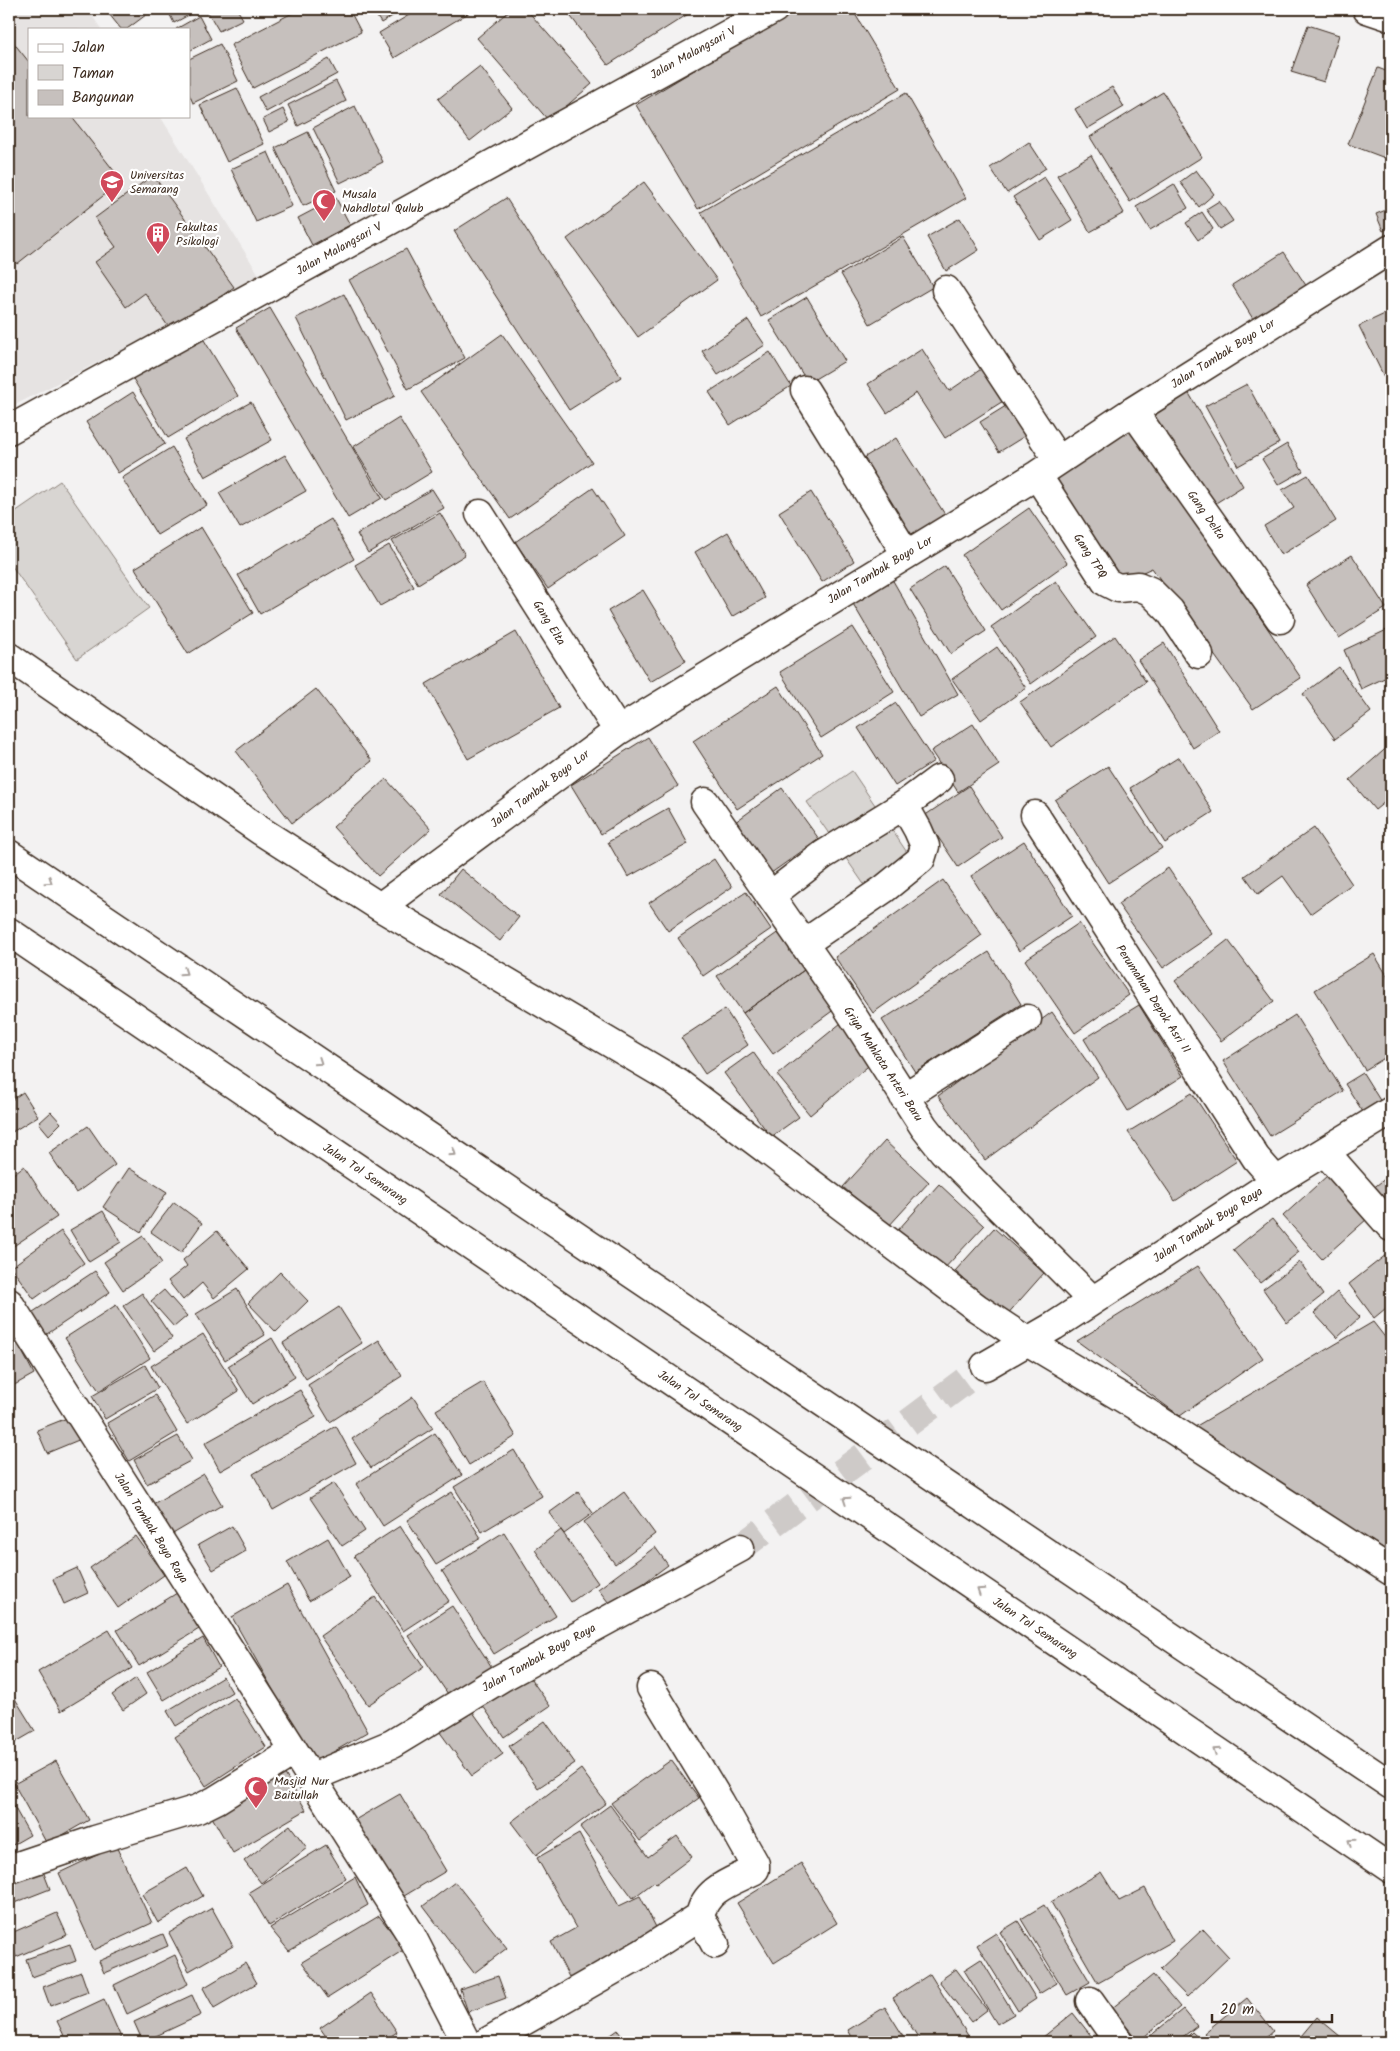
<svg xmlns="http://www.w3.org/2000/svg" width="1400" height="2051" viewBox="0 0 1400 2051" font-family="Kalam,sans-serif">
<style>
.built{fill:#e6e3e2}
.green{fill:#d8d5d2;stroke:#8a8078}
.building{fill:#c6c0bd;stroke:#3b2a1e}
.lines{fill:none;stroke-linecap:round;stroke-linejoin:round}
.street-tunnel{stroke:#cecac8;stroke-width:28;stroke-dasharray:28 14;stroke-linecap:butt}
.street-casing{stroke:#3b2a1e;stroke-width:31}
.primary-casing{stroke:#3b2a1e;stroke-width:31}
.highway-casing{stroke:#3b2a1e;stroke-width:31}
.street{stroke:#fff;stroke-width:28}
.primary{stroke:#fff;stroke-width:28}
.highway{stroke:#fff;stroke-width:28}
.oneway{stroke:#a79f9a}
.labels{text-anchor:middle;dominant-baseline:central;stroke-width:4.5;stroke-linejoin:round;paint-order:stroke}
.street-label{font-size:12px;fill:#3b2a1e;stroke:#fff}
.poi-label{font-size:12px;fill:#3b2a1e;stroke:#fff;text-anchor:start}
</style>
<rect width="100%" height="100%" fill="#f3f2f2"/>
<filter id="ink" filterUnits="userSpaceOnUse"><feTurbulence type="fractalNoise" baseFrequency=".02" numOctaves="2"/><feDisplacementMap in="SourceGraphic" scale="10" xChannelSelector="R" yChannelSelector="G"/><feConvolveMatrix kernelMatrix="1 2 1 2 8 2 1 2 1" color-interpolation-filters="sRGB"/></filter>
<g filter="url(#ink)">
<path class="built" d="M9 9H88L101 29H29V116H160L261 278 9 408Z"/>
<path class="green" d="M60 481 149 608 77 659 9 562V516Z
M852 771 923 876 879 906 807 802Z"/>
<path class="building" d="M105 9H154L127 29H121Z
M167 9H198V10L174 23Z
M206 9H237L243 19 219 31Z
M300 9H349L361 32 253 88 231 45Z
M372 9H404L381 23Z
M419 9H475L394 58 379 33Z
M511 9H526L592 84 549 121 477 38Z
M565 9H696L608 65Z
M796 9H852L900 89 698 209 636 105Z
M199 16 211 39 189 51V29H176Z
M1308 25 1339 35 1324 82 1291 72Z
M9 37 29 62V116H71L122 181 17 264 9 254Z
M220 44 238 81 193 103 189 94V59Z
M329 59 337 74 266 112 258 97Z
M480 66 512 108 470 141 438 99Z
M1378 68 1391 73V142L1385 158 1348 144Z
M336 81 346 101 298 126 288 105Z
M1112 87 1124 107 1087 129 1075 109Z
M237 88 264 144 227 162 200 105Z
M1163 92 1202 157 1130 202 1090 137Z
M906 93 966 198 761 317 701 212Z
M355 106 383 162 340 183 313 128Z
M283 109 289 122 269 132 263 119Z
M308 132 336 191 303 206 275 148Z
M1029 142 1046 168 1007 193 990 168Z
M268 152 292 206 256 222 231 169Z
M1091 155 1124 213 1090 232 1057 175Z
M1196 170 1214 194 1199 207 1180 182Z
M153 175 234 287 172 332 145 293 126 307 95 262 116 247 95 218Z
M1044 177 1072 220 1040 240 1013 197Z
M644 182 717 280 638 337 567 239Z
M1174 184 1188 208 1150 230 1136 207Z
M336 198 350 225 312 245 298 218Z
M506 198 621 377 569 410 454 231Z
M1219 201 1233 221 1220 229 1206 209Z
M1391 208V227L1383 231 1376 214Z
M1202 212 1213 229 1198 240 1186 223Z
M960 218 979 250 946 271 927 237Z
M903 237 933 287 870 324 841 274Z
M406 249 465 358 408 389 349 280Z
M1284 252 1311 293 1258 327 1232 285Z
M344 294 395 396 346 420 296 318Z
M807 297 845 361 808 383 769 320Z
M270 308 382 498 348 518 236 328Z
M1391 311V378L1386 381 1359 326Z
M748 320 765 345 718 375 702 351Z
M502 334 592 462 510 519 421 392Z
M201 335 238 396 168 438 132 377Z
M922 349 949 391 990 363 1011 396 945 438 916 393 887 413 868 384Z
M770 352 791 386 730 425 709 392Z
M1247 384 1279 443 1238 466 1205 406Z
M1187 390 1243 486 1211 506 1151 413Z
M133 392 165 444 118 473 86 422Z
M251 402 272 440 205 477 184 439Z
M1009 404 1028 434 999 452 980 422Z
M399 418 432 472 386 500 353 447Z
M1130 424 1301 678 1253 709 1152 568 1116 584 1051 484Z
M896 438 946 516 906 542 855 463Z
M1287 444 1303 471 1278 485 1262 459Z
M172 447 207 505 157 535 122 478Z
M285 455 306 491 240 528 219 493Z
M1308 475 1336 521 1281 555 1264 526 1294 508 1282 490Z
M593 488 625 536 548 589 515 542Z
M432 489 444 508 368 553 357 534Z
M811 492 854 561 822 582 779 512Z
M1029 508 1067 563 1001 610 962 555Z
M440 513 465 555 418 584 392 541Z
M331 519 354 559 260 614 238 575Z
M201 527 253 613 188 654 135 568Z
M728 532 765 598 732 617 695 552Z
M389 545 414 587 380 606 355 565Z
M1352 555 1386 608 1339 638 1306 585Z
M945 566 986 631 951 654 910 589Z
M892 579 958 694 919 717 852 602Z
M1056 581 1096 637 1031 684 991 627Z
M643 590 686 661 650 682 608 611Z
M853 627 894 692 821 738 780 672Z
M1391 628V675L1361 689 1344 650Z
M516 632 559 708 468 759 426 684Z
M1115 636 1146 682 1051 747 1020 702Z
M1164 643 1219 731 1193 748 1138 660Z
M997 647 1026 688 981 720 952 679Z
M1339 667 1371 712 1335 739 1303 694Z
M778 686 822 754 737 809 693 741Z
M316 689 372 761 292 823 236 751Z
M896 703 934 761 895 786 858 728Z
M973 724 999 765 958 792 931 751Z
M648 737 678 786 601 834 571 785Z
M1391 744V797L1375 810 1350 780Z
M1179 757 1213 812 1165 843 1130 788Z
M1108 766 1162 848 1108 883 1055 800Z
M386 779 431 829 378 876 333 827Z
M969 786 1002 837 958 867 924 816Z
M782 788 819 839 767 876 731 825Z
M668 808 688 844 628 877 608 842Z
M1314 828 1352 884 1310 914 1283 876 1258 894 1245 876Z
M1024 841 1072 916 1019 951 971 876Z
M714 859 732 887 668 931 649 903Z
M1168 868 1213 934 1163 968 1118 904Z
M461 869 519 917 500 941 441 894Z
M943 880 982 935 873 1013 835 957Z
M746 892 771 929 703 976 678 938Z
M1079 923 1129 995 1075 1033 1025 960Z
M780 931 807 968 743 1013 717 976Z
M1228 940 1274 1001 1221 1041 1175 981Z
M989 952 1021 1004 915 1072 882 1020Z
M1374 954 1391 982V1054L1365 1070 1315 990Z
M807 968 835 1009 773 1054 743 1013Z
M1139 1005 1183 1076 1128 1111 1084 1039Z
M725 1009 748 1045 705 1074 681 1038Z
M1052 1012 1098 1077 985 1160 938 1096Z
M1295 1015 1343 1091 1270 1136 1223 1061Z
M841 1023 873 1062 810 1115 777 1075Z
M753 1052 799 1117 771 1137 724 1073Z
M1363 1073 1381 1102 1363 1112 1345 1084Z
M23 1092 38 1116 9 1134V1102Z
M1192 1093 1237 1161 1175 1201 1128 1132Z
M51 1112 61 1123 49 1135 39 1123Z
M88 1126 115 1165 76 1193 49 1153Z
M885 1141 929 1182 888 1227 843 1187Z
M24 1166 57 1217 9 1249V1177Z
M129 1168 167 1192 141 1232 103 1207Z
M1391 1174V1213L1372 1189Z
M1328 1175 1367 1219 1322 1259 1283 1216Z
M939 1184 984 1226 942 1271 898 1230Z
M174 1202 202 1223 181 1253 151 1232Z
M103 1211 121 1242 89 1262 70 1230Z
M1272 1219 1299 1252 1260 1283 1233 1250Z
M994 1228 1044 1273 1005 1317 955 1271Z
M61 1231 84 1263 34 1299 11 1267Z
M217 1231 249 1269 214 1298 202 1283 183 1300 168 1281 187 1266 183 1260Z
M143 1236 162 1263 123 1290 104 1262Z
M1391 1251V1304L1374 1318 1349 1284Z
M1300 1262 1323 1295 1287 1323 1263 1289Z
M1198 1266 1263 1358 1180 1416 1077 1341Z
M95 1271 110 1292 44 1336 30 1314Z
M280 1272 308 1301 276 1332 248 1303Z
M237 1289 265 1335 225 1360 196 1314Z
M164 1290 187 1316 174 1327 151 1301Z
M1337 1292 1360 1317 1337 1338 1314 1313Z
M142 1293 172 1338 154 1351 123 1306Z
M116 1305 150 1358 99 1391 65 1338Z
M339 1307 362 1343 306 1379 283 1343Z
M1373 1322 1391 1345V1553L1193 1428Z
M203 1334 239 1391 187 1424 151 1366Z
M272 1338 295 1377 252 1404 228 1366Z
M16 1340 34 1374 9 1388V1344Z
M379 1340 402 1376 330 1422 308 1385Z
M145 1365 158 1388 105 1419 92 1396Z
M483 1382 516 1436 469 1465 436 1410Z
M300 1390 316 1417 220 1471 205 1443Z
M155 1395 177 1432 129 1461 107 1423Z
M413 1397 433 1428 371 1468 352 1439Z
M72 1416 81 1439 47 1453 37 1430Z
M336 1426 356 1463 273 1510 253 1474Z
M435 1433 462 1475 383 1526 356 1484Z
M178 1436 192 1460 147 1484 134 1460Z
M514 1450 542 1496 482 1532 454 1487Z
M204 1474 222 1505 171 1535 153 1504Z
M334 1483 365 1531 342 1546 310 1498Z
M452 1492 481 1538 436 1565 407 1520Z
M578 1492 593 1513 564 1534 549 1513Z
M624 1492 655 1534 615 1564 584 1522Z
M232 1526 246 1551 213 1570 198 1545Z
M400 1526 449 1601 403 1631 354 1556Z
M561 1530 598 1583 571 1602 535 1550Z
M504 1532 556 1616 494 1654 442 1571Z
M136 1536 164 1575 118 1608 90 1568Z
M328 1538 350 1577 309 1601 287 1562Z
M655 1547 668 1565 612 1607 598 1589Z
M77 1568 88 1593 64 1604 53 1579Z
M287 1585 368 1732 314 1763 232 1617Z
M177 1593 199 1629 139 1666 117 1630Z
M375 1597 424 1667 368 1705 320 1636Z
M452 1606 495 1672 452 1700 408 1635Z
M109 1630 132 1668 61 1711 38 1672Z
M203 1638 219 1667 164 1700 147 1672Z
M526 1672 550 1706 504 1737 481 1703Z
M223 1677 232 1692 176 1726 167 1711Z
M136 1678 146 1694 123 1710 112 1695Z
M9 1689 35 1731 9 1746Z
M235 1698 266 1747 206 1786 175 1737Z
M470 1708 503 1754 472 1776 439 1731Z
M545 1721 575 1763 538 1788 509 1746Z
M671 1760 699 1798 640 1841 611 1803Z
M56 1761 89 1820 47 1844 14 1784Z
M279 1764 306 1810 233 1853 206 1807Z
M581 1769 606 1803 536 1855 511 1822Z
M400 1794 446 1871 399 1899 353 1821Z
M9 1798 30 1835 9 1847Z
M610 1805 648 1857 677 1836 692 1857 656 1884 654 1882 633 1898 580 1827Z
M290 1825 307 1848 261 1883 244 1861Z
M579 1834 619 1906 640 1896 659 1933 570 1979 551 1942 576 1928 537 1858Z
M326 1845 346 1878 269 1926 249 1892Z
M116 1846 152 1923 94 1950 59 1873Z
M801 1863 837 1923 774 1963 737 1903Z
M41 1866 50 1889 9 1905V1878Z
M187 1868 203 1896 158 1923 142 1894Z
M1101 1872 1119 1901 1145 1888 1173 1941 1098 1983 1051 1902Z
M355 1877 368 1905 289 1951 270 1928Z
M455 1882 507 1948 474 1973 423 1906Z
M1044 1905 1090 1982 1067 1995 1021 1919Z
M212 1908 233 1946 189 1971 169 1933Z
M57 1913 67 1935 16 1957 9 1939V1934Z
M379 1916 405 1949 328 1998 302 1962Z
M1018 1921 1057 1983 1039 1994 1000 1932Z
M1203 1929 1229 1957 1187 1997 1160 1969Z
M996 1933 1036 1999 1018 2011 977 1945Z
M163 1934 168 1946 104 1973 99 1961Z
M70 1944 76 1961 32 1977 26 1959Z
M175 1955 188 1984 127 2014 114 1985Z
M981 1959 1014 2014 997 2024 964 1970Z
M245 1963 257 1983 214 2008 203 1988Z
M956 1969 987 2010 971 2022 939 1981Z
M81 1972 88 1992 50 2006 43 1987Z
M930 1974 972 2042H921L893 1998Z
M1153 1975 1180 2007 1139 2041 1111 2009Z
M498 1976 506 1998 468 2012 460 1989Z
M371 1993 397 2032 382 2042H330L320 2028Z
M192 1995 201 2015 143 2042 134 2022Z
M1247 1998 1273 2031 1259 2042H1211L1204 2033Z
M104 1999 123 2042H67L57 2021Z
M885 2007 907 2042H855L848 2030Z
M1183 2009 1197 2026 1176 2042H1143Z
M1073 2013 1096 2042H1037Z
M1317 2017 1347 2042H1296Z
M618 2030 627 2042H601Z
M1192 2032 1203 2042H1182Z"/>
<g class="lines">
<path class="street-tunnel" d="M740 1548 985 1366"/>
<g class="street-casing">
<path id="street" d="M946 290 1058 460
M805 390 906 554
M1133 411 1280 619
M9 430 774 9
M1037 475 1106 582 1118 588 1138 586 1150 591 1170 611 1199 654
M480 514 618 731
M9 657 261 831 380 907 678 1083 977 1308 1027 1341 1146 1412 1391 1571
M705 802 842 999 924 1127 943 1151 1092 1300
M1035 815 1256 1158 1276 1181
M770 896 823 855 904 805 939 779
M380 907 618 731 1037 475 1133 411 1391 249
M803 944 884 889 921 859 925 846 918 830 904 805
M904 1097 1027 1019
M1325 1152 1391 1227
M9 1303 410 1933 466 2042
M985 1366 1054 1326 1276 1181 1391 1111
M651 1688 720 1802 755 1864V1869L753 1871C731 1882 705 1889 700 1916L715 1944
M310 1778 392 1744 501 1678 740 1548
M9 1869 95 1840 198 1809 216 1800 293 1752
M1090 2001 1119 2042
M487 2042 641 1954 700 1916"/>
</g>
<g class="primary-casing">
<path id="primary" d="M1367 9 1391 17"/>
</g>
<g class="highway-casing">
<path id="highway" d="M9 854 1391 1785
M9 932 1391 1869"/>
</g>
<use href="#street" class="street"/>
<use href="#primary" class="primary"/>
<use href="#highway" class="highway"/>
</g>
<defs><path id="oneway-chevron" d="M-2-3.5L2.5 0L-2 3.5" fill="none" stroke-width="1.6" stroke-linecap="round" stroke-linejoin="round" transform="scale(1.25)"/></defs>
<g class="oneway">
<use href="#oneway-chevron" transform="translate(49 881) rotate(34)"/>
<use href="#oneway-chevron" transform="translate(184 972) rotate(34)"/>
<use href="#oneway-chevron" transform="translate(319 1062) rotate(34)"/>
<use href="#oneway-chevron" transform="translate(453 1153) rotate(34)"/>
<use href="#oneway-chevron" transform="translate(846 1500) rotate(-146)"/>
<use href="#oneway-chevron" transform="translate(980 1591) rotate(-146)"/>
<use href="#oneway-chevron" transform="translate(1216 1751) rotate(-146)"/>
<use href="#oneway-chevron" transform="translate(1351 1842) rotate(-146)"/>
</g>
</g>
<defs>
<g id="university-pin" transform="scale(1.25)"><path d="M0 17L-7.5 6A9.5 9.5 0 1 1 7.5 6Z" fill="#d1495b" stroke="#fff"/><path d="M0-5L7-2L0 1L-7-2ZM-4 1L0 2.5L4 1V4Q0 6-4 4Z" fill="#fff"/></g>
<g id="mosque-pin" transform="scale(1.25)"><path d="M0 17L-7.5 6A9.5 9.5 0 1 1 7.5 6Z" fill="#d1495b" stroke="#fff"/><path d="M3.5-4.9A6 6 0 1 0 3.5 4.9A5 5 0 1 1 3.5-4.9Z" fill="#fff"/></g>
<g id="building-pin" transform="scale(1.25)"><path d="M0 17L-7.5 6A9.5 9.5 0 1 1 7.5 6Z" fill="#d1495b" stroke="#fff"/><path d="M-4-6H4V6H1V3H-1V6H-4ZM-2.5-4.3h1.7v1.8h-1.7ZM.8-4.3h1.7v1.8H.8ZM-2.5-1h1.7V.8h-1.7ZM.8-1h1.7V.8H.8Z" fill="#fff"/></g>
</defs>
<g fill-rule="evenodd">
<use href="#university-pin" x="112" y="182"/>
<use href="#mosque-pin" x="324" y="201"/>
<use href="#building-pin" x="158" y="234"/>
<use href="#mosque-pin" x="256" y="1788"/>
</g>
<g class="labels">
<g class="street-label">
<text transform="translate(693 53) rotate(-29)">Jalan Malangsari V</text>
<text transform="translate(339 249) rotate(-29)">Jalan Malangsari V</text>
<text transform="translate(1223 354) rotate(-32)">Jalan Tambak Boyo Lor</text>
<text transform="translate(1206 515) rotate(55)">Gang Delta</text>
<text transform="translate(1090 556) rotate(57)">Gang TPQ</text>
<text transform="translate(880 570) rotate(-31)">Jalan Tambak Boyo Lor</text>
<text transform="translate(549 623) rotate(58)">Gang Elta</text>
<text transform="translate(540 789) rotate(-37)">Jalan Tambak Boyo Lor</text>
<text transform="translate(1153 999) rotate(57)">Perumahan Depok Asri II</text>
<text transform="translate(883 1064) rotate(57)">Griya Mahkota Arteri Baru</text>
<text transform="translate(365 1174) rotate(34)">Jalan Tol Semarang</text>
<text transform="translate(1208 1225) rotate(-33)">Jalan Tambak Boyo Raya</text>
<text transform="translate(700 1401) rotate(34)">Jalan Tol Semarang</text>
<text transform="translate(151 1528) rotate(58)">Jalan Tambak Boyo Raya</text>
<text transform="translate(1035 1628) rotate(34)">Jalan Tol Semarang</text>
<text transform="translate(539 1658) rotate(-29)">Jalan Tambak Boyo Raya</text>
</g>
<g class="poi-label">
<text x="130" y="175">Universitas<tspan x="130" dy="14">Semarang</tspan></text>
<text x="342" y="194">Musala<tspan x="342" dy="14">Nahdlotul Qulub</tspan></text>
<text x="176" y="227">Fakultas<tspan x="176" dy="14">Psikologi</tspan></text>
<text x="274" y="1781">Masjid Nur<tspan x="274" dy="14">Baitullah</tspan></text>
</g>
</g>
<rect width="1400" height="2051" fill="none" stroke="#fff" stroke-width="30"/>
<rect x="15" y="15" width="1370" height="2021" fill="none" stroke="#3b2a1e" stroke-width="2" filter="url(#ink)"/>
<rect x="28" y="28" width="162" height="90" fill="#ffffff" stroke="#b1aaa5"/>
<rect x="38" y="44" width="25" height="8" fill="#ffffff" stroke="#b1aaa5"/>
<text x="72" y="52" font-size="15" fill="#3b2a1e">Jalan</text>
<rect x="38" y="65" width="25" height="15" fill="#d8d5d2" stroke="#b1aaa5"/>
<text x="72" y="78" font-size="15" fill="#3b2a1e">Taman</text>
<rect x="38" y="90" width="25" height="15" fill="#c6c0bd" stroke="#b1aaa5"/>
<text x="72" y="102" font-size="15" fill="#3b2a1e">Bangunan</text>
<path d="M1212 2014v8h120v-8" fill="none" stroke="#3b2a1e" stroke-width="2.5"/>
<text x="1220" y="2014" font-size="15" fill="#3b2a1e" stroke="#ffffff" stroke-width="4" paint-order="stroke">20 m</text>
</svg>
